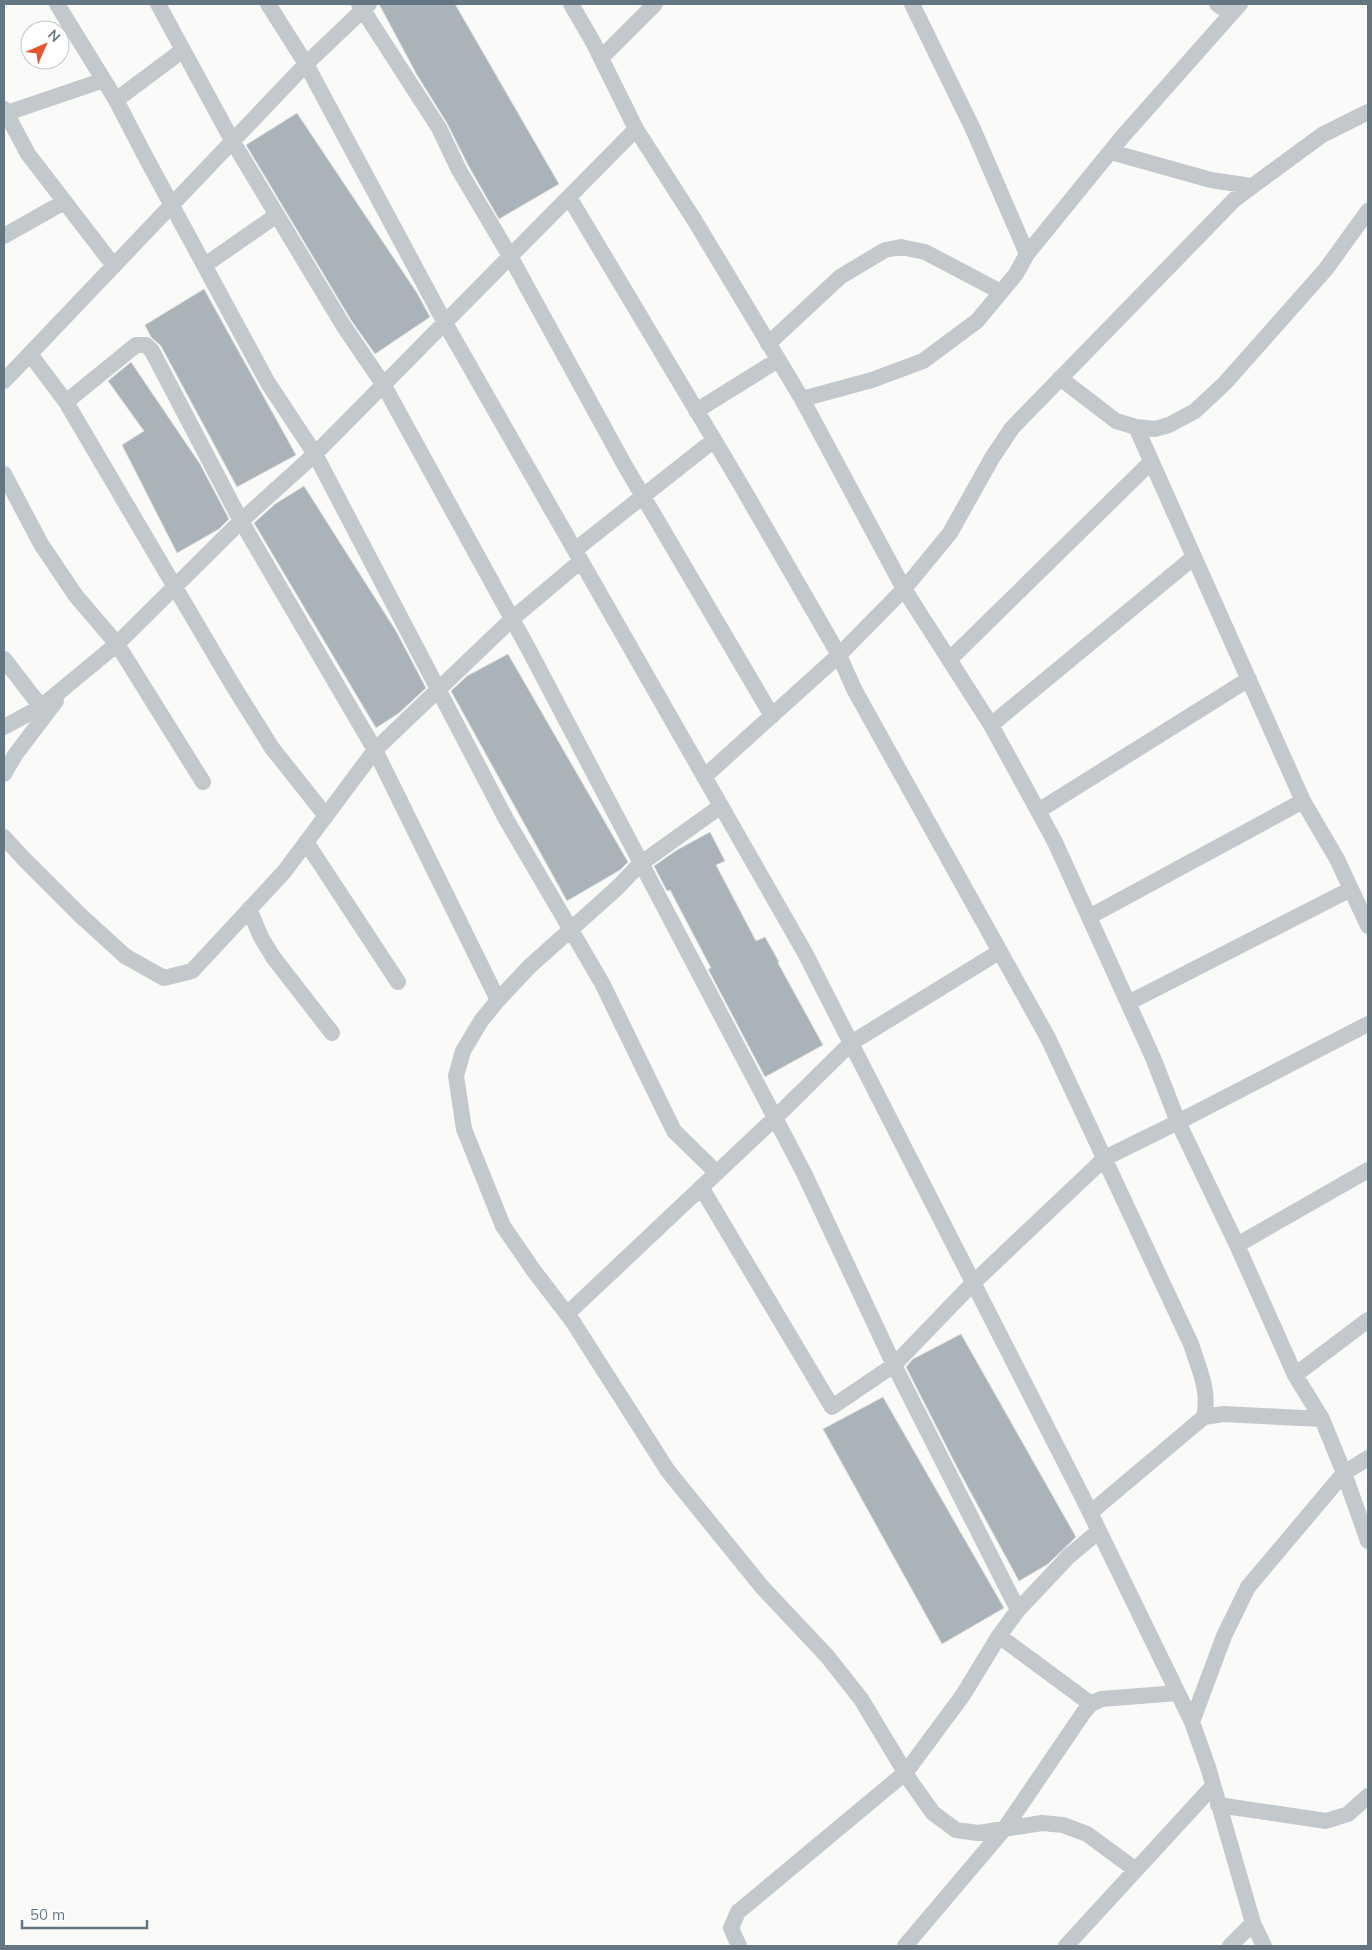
<svg xmlns="http://www.w3.org/2000/svg" width="1372" height="1950" viewBox="0 0 1372 1950" font-family="Mulish,sans-serif">
<style>
.building{fill:#aab3b9;stroke:#dcdcda}
.lines{fill:none;stroke-linecap:round;stroke-linejoin:round}
.minor{stroke:#c3c8cc;stroke-width:16}
</style>
<rect width="100%" height="100%" fill="#fafaf8"/>
<path class="building" d="M379 4H455L559 184 499 219 468 165 447 123 417 75Z
M297 113 417 293 430 317 375 354 351 320 246 145Z
M204 289 296 455 237 487 161 346 151 337 145 325Z
M131 362 200 464 229 519 219 529 177 553 122 445 144 431 108 381Z
M304 486 396 631 426 688 399 713 376 728 254 523 275 504Z
M508 654 628 862 620 870 567 901 451 691 467 676Z
M710 832 725 861 716 865 756 941 765 937 779 962 778 963 823 1045 765 1077 708 969 711 968 670 890 667 891 654 866 677 850Z
M961 1334 1076 1537 1048 1564 1019 1581 958 1469 906 1367 913 1359Z
M883 1397 1004 1608 942 1644 823 1429Z"/>
<g class="lines">
<path class="minor" d="M57 4 116 100 144 154 268 383 315 454 506 819 602 983 674 1131 717 1173
M158 4 233 142 343 325 383 384 528 648 804 1173 894 1365 1018 1610
M268 4 306 64 445 323 805 953 1082 1496 1192 1722 1208 1767 1253 1923 1264 1946
M359 4 439 128 459 170 510 256 624 464 772 716
M571 4 593 42 636 129 695 221 802 399 904 589 991 725 1054 840 1154 1060 1178 1122 1237 1245 1295 1375 1322 1419 1344 1473 1368 1541
M912 4 973 129 1027 254
M1217 4 1231 14
M601 58 655 4
M116 100 183 50
M4 109 28 154 114 266
M4 114 104 80
M1111 152 1211 180 1251 186
M569 197 738 480 839 655 854 689 1048 1038 1191 1344C1199 1369 1210 1391 1204 1417
M4 236 64 202
M205 265 277 215
M768 344 840 277 885 250 901 247 925 252 1001 292
M30 354 66 402 232 684 272 748 326 816
M1060 378 1116 421 1136 427 1155 429 1169 425 1195 411 1225 383 1326 269 1368 211
M4 381 306 64 369 4
M802 399 872 380 923 361 977 321 1016 274 1027 254 1123 136 1240 4
M66 402 136 345H146L152 351 241 521 375 750 498 1000
M696 411 778 360
M1136 427 1303 801 1337 859 1368 926
M4 474 41 544 76 596 117 644 203 782
M575 550 714 440
M4 659 41 707
M949 660 1151 462
M991 725 1194 557
M4 727 41 707 117 644 241 521 315 454 636 129
M4 774 15 755 56 701
M704 777 839 655 904 589 950 533 992 458 1012 428 1235 199 1322 135 1368 112
M721 806 640 864 617 888 530 966 498 1000 481 1021 463 1051 456 1076 464 1129 503 1226 534 1271 573 1322 668 1471 762 1587 827 1656 861 1699 911 1782 933 1813 956 1830 978 1833 1042 1823 1063 1825 1087 1834 1136 1870
M1038 811 1249 679
M4 837 23 858 80 915 125 956 164 978 192 971 284 872 375 750 512 619 581 561
M306 842 398 982
M249 909 261 937 273 957 332 1033
M1089 917 1303 801
M1128 1003 1351 889
M701 1187 832 1407 894 1365 973 1283 1105 1158 1178 1122 1368 1024
M1237 1245 1368 1170
M567 1314 775 1118 851 1043 999 952
M1295 1375 1368 1320
M1090 1513 1204 1417 1223 1414 1322 1419
M999 1636 1091 1704
M1192 1722 1224 1636 1248 1587 1344 1473 1368 1458
M1218 1805 1326 1821 1348 1814 1368 1796
M739 1946 731 1928 738 1912 906 1772 963 1695 999 1636 1018 1610 1069 1556 1099 1531
M905 1946 1005 1828 1084 1712 1091 1704 1101 1699 1178 1693
M1066 1946 1213 1786
M1230 1946 1253 1923"/>
</g>
<rect width="1372" height="1950" fill="none" stroke="#657683" stroke-width="10"/>
<g transform="translate(45 45) rotate(45)"><circle r="24" fill="#ffffff" stroke="#c1c8cd"/>
<path d="M0-4L9 19L0 12L-9 19Z" fill="#e4572e"/>
<text y="-8" font-size="14" font-weight="bold" text-anchor="middle" fill="#657683">N</text>
</g>
<path d="M22 1920v8h125v-8" fill="none" stroke="#657683" stroke-width="2.5"/>
<text x="30" y="1920" font-size="15" fill="#657683" stroke="#ffffff" stroke-width="4" paint-order="stroke">50 m</text>
</svg>
